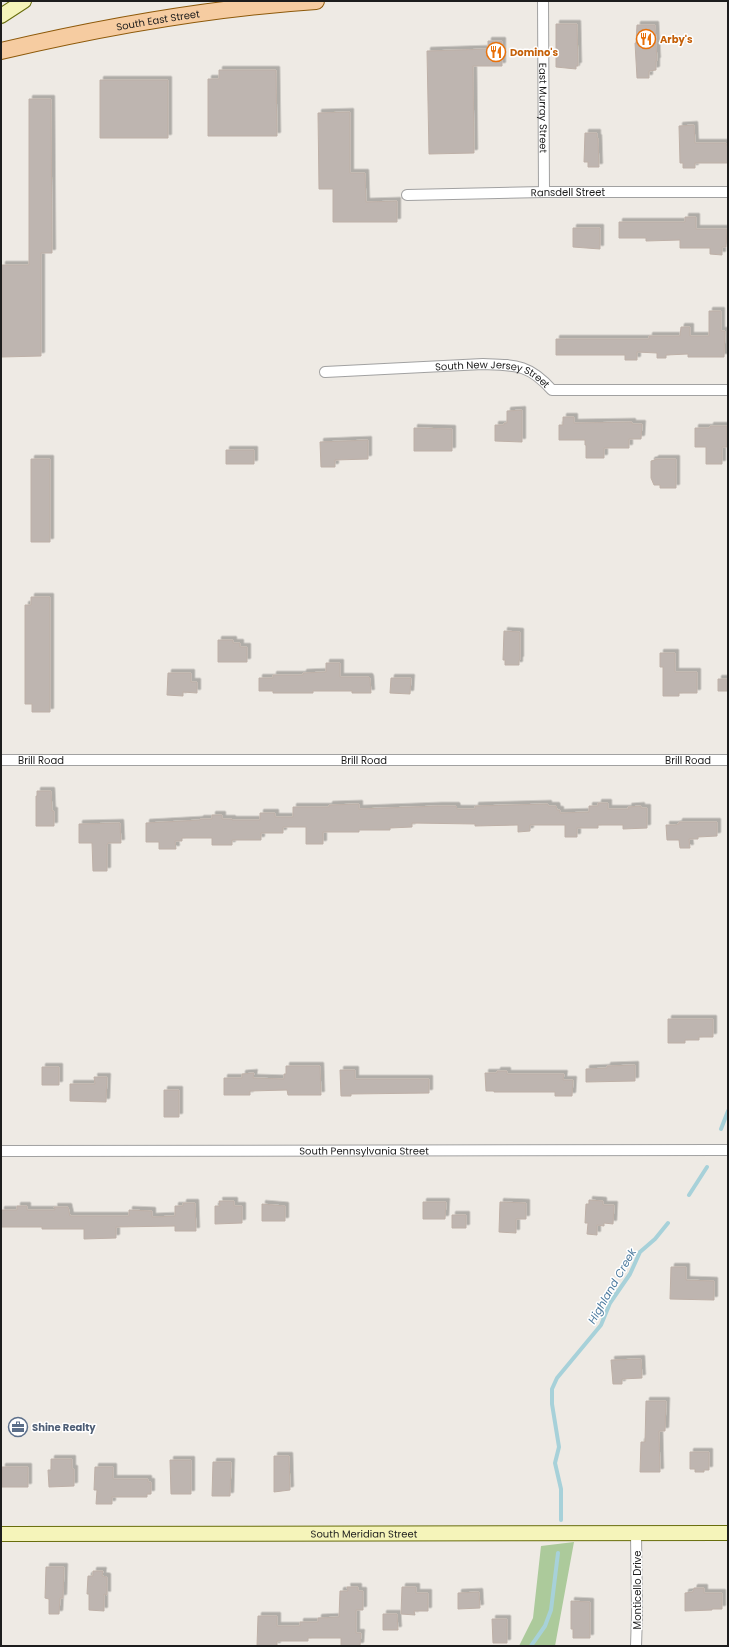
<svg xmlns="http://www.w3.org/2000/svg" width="729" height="1647" viewBox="0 0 729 1647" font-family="Poppins,sans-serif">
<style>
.forest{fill:#acca9b}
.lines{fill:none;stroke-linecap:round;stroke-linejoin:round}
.stream{stroke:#a7d1d9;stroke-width:4}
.building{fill:#beb5b0;stroke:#beb0a7;filter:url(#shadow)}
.street-casing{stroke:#a1a1a1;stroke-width:12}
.secondary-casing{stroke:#686d0c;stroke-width:16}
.primary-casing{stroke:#8d590a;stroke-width:18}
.street{stroke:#fff;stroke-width:10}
.secondary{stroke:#f5f4ba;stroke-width:14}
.primary{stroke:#f6cca1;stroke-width:16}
.labels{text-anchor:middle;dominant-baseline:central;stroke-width:3;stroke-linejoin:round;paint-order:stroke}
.street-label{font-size:10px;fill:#1d1d1d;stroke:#fff}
.food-label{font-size:10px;font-weight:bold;fill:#c56008;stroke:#fff;text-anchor:start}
.service-label{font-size:10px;font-weight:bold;fill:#4e5e75;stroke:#fff;text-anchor:start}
.water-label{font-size:11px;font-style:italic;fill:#4d7b9f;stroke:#fff}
</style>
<defs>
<filter id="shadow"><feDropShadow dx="3.5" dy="-3.5" stdDeviation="0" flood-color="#0004"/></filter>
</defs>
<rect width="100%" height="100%" fill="#eeeae4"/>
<path class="forest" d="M574 1542 555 1646H519L533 1618 541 1546Z"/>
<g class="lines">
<path class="stream" d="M721 1129 728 1111
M689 1195 707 1167
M561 1520V1489L555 1463 559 1447 552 1404V1389L557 1378 601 1325 610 1303 630 1274 640 1252 655 1239 668 1223
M531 1646 545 1626 551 1610 558 1553"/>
</g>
<path class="building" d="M556 24H577L578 66H576V69L556 67Z
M637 25H655L657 61H656V70L649 71V78H637L635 43H636Z
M488 41H502V66H473L474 153 429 154 427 51 488 49Z
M219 70H276L277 136H208V79H219Z
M100 80H168V138H100Z
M29 99H51L52 253H41V356L2 357V265H29Z
M350 112V173H365L366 202 397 201V222H333V189H319L318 113Z
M694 125 695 143H726L727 146H728V163H695V168H683V163H680L679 126Z
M585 133H597V138H598L599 167H588V162H584Z
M685 217H696V229H727L726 247H722V255L710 254V248H680V240L646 241V238H619V222H685Z
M573 228H600V249L573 247Z
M709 311H721V331H725L724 357H688V354L666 355V358H657V353L637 352V360H625V355H556V339H649V336H680L681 327H690V336H709Z
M522 410V442L495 441V425H504V423H507V411Z
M563 417H574V423L632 422V424H642L641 439H629V448H604V458H586V445H585V440H559V425H563Z
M710 426H727V447H722V464H706V447H695V428H710Z
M414 428 452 429V451H414Z
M368 440V459L335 460V467H321L320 442Z
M226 450H254V464H226Z
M31 459H50V542H31Z
M655 459H676V488H660V485H654L651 478V461L655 460Z
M31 597H50V712H32V704H25V605H31Z
M504 631 520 632V660H519V665H505V660H503Z
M218 640H233V643H240V647H247V662H218Z
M660 653H675V672H697V693H679V696H663V667H660Z
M326 663H340V677H369L370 679 371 693H352V691H313V693H273V691H259V678H273V675H303V673L326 672Z
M168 673H191V682H197V693L183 692V696L167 695Z
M391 678H411L410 694 390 693Z
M718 679H728V691H718Z
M37 791H51L52 811H54V826H36V796H37Z
M598 803H608V809H629L628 807 641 806V808H647V828L623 829V825H598V828H577V837H565V825H530V831L518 832V825L475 826V824L412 823V827L390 828V830H359V832H323V844H306V827H283V833H261V840H232V845H212V838H182V841H175L176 849H159V842H146V823L200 820V819H212V815H222V819H232V820H260V813H275V817H293V807H329V805L359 804V809L438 806H456L457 809H475V806L548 804V806H556L557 810H560V813L589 812V806H598Z
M679 822H717V836L698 837V839H689L690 848H680L679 840H667L666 825H675L679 824Z
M120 823 121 843H108L107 845V871H93L92 843H79V824Z
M668 1019H713V1037H699V1040H685V1043H668Z
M635 1065V1081L586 1082V1069L607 1068V1066Z
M286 1066H320L321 1095H288L287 1090 250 1091V1095H224V1078H242V1074L254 1073 253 1078 284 1079V1074H286Z
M42 1067H59V1085H42Z
M340 1070H355V1079H429V1093L351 1094V1096H341Z
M497 1071H507V1074H564L563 1080H573L572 1096H555V1092H494V1091H486L485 1073H497Z
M94 1077H107L106 1102 70 1101V1084H95Z
M164 1090H179V1117H164Z
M589 1200 603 1201V1205H614L613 1224 604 1223V1226L597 1225V1235L587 1234 588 1223H585L586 1204H589Z
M219 1201H234V1206H242V1223L215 1224V1206H220Z
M423 1202H446L445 1219H423Z
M500 1202 526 1203V1219H516V1233L499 1232Z
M183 1203H195L196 1231H175V1226L116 1227V1238L84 1239V1229H42V1227H1V1210H17V1206H27V1210H55L54 1207H68L70 1216H129V1210L152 1211V1217L175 1216V1206H183Z
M262 1204 285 1206V1221H262Z
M452 1215H466V1228H452Z
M671 1267H686V1280L714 1281V1300L670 1299Z
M641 1359 642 1378 622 1379V1384H613L611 1360Z
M646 1401H666L665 1431H659L660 1472H640L641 1442H645Z
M690 1452H709V1470H704V1472H695V1469H690Z
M274 1456H289L290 1490 274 1492Z
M51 1459H72V1469H74V1486L49 1487 48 1470H51Z
M170 1460H191V1494H171Z
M213 1462H231L230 1496H212Z
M2 1467H28V1487H2Z
M95 1467H113V1479H148V1482H151V1494H147V1497H112V1504H96L97 1490H94Z
M46 1567H64L63 1598H60L59 1614H49V1599L45 1598Z
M93 1571H103L102 1576 107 1577V1595L104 1594V1611L89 1610V1594H87L88 1576H93Z
M347 1587H358V1591H363V1610H356V1633H361L360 1646H341V1638H308V1641H277V1646H257L258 1616H277V1626H300V1622H318V1618L339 1617 340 1591H348Z
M402 1587H416V1593H428V1611H414L415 1615 401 1614Z
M694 1588H704V1593H722V1609H712V1610L685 1611V1593L693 1592Z
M479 1592 480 1608 458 1609V1593Z
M571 1601 590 1602V1638H573V1629H571Z
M383 1614H397L398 1630H383Z
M492 1619H507V1643H493Z"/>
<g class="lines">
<g class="street-casing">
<g id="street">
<path id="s1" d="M543 1 544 192"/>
<path id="s2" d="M407 195 544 192H728"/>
<path id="s3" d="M325 372 483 364C515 365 529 364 552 390H728"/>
<path id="s4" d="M1 760H728"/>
<path id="s5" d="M1 1151 728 1150"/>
<path d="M636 1646 637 1615 636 1533"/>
</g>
</g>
<g class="secondary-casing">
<g id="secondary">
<path d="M1 16 24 1"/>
<path id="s6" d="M1 1534 728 1533"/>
</g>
</g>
<g class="primary-casing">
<g id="primary">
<path id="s7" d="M1 51C103 27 211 8 316 1"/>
</g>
</g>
<use href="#street" class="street"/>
<use href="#secondary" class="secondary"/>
<use href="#primary" class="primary"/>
</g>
<defs>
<g id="restaurant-ring" transform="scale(1)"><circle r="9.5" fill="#fff" stroke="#e8710a" stroke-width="1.5"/><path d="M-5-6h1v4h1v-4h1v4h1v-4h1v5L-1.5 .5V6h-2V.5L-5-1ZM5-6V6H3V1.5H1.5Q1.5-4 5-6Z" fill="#e8710a"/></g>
<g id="office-ring" transform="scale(1)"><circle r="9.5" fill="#fff" stroke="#5c6f8a" stroke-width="1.5"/><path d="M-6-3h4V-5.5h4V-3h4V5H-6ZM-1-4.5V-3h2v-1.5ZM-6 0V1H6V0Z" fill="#5c6f8a"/></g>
</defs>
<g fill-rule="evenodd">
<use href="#restaurant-ring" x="646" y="39"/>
<use href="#restaurant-ring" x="496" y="52"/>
<use href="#office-ring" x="18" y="1427"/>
</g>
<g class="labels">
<g class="street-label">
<text stroke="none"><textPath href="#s7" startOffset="160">South East Street</textPath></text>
<text stroke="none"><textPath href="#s1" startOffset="107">East Murray Street</textPath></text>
<text stroke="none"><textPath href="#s2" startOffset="161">Ransdell Street</textPath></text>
<text stroke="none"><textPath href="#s3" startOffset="170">South New Jersey Street</textPath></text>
<text stroke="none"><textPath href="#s4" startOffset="40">Brill Road</textPath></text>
<text stroke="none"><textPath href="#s4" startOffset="363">Brill Road</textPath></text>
<text stroke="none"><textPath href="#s4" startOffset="687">Brill Road</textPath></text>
<text stroke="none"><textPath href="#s5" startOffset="363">South Pennsylvania Street</textPath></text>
<text stroke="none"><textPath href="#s6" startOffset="363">South Meridian Street</textPath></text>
<text transform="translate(637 1590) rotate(-90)">Monticello Drive</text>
</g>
<g class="food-label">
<text x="660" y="39">Arby's</text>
<text x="510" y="52">Domino's</text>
</g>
<g class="service-label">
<text x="32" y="1427">Shine Realty</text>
</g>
<g class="water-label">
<text transform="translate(612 1286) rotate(-60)">Highland Creek</text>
</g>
</g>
<rect width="729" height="1647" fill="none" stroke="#1d1d1d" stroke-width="4"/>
</svg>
